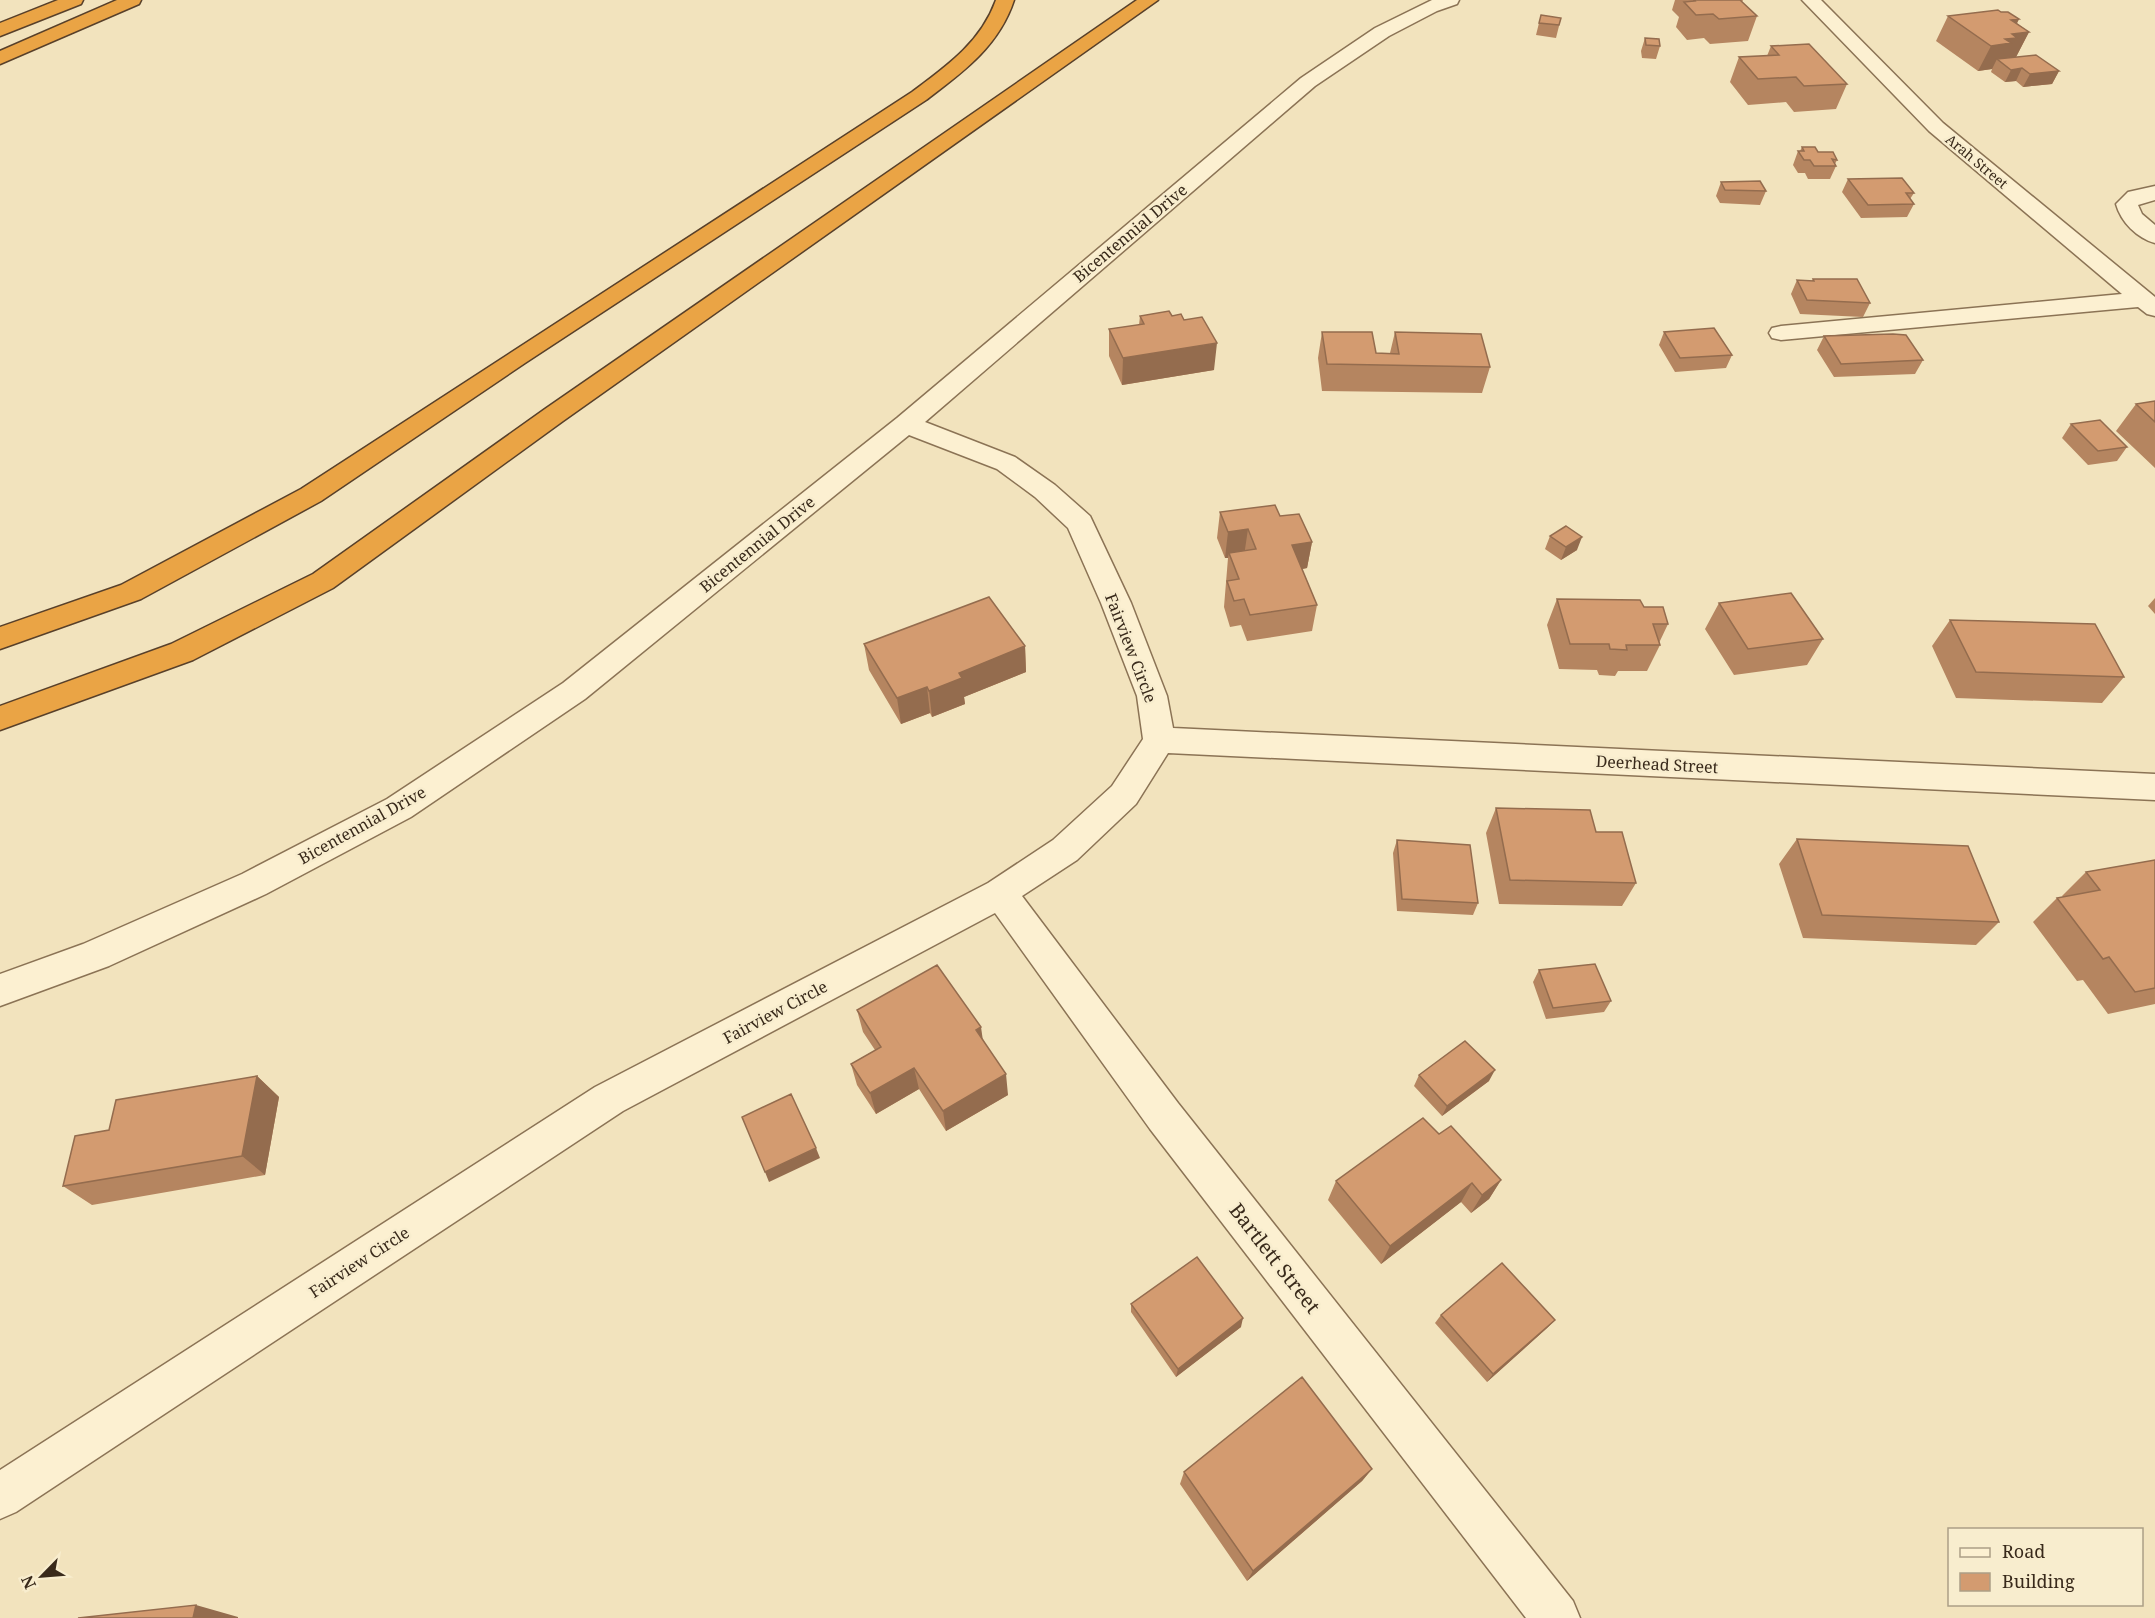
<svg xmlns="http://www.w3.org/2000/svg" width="2155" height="1618" viewBox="0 0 2155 1618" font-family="'Noto Serif',serif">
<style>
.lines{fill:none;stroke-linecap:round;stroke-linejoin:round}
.minor-casing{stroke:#8b7355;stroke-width:3}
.highway-casing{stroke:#58402a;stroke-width:3}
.minor{fill:#fcf0d1;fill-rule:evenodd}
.highway{fill:#eaa445;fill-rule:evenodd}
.wall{fill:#b58560}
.shaded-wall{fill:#946c4e}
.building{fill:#d39b70;stroke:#946c4e;stroke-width:1.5}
.labels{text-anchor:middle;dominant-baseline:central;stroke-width:5;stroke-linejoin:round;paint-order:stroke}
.far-street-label{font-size:14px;fill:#392a1b;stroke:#f8edce}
.street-label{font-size:16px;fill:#392a1b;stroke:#f8edce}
.near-street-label{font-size:20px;fill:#392a1b;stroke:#f8edce}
</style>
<rect width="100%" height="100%" fill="#f2e3bd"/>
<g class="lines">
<g class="minor-casing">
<path id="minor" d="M1432 0H1459L1457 4 1437 11 1389 36 1315 86 925 422 1015 457 1055 485 1090 516 1131 603 1167 696 1173 728 2155 774V800L1168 753 1136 804 1077 860 1022 896 1178 1103 1573 1601 1580 1618H1526L1150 1129 995 913 623 1111 16 1512 0 1519V1470L595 1087 988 883 1053 840 1112 786 1143 739 1137 696 1101 603 1068 528 1035 497 997 469 909 435 585 699 411 817 266 894 109 966 0 1006V974L83 944 242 874 387 799 563 683 897 418 1301 78 1375 28Z
M1802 0H1821L1943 123 2155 297V316L2147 314 2138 307 1781 340 1772 338 1769 333 1772 328 1781 326 2122 294 1929 131Z
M2155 186V200L2138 205 2142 214 2155 225V243C2137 238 2121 222 2116 204L2128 192Z"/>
</g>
<g class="highway-casing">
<path id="highway" d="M58 0H83L81 4 0 36V23Z
M117 0H141L139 4 0 64V51Z
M996 0H1014C999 46 963 72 926 100L525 363 321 501 141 599 0 649V627L121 585 301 489 912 92C947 66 981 42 996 0Z
M1137 0H1158L563 421 333 588 193 660 0 730V706L171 644 313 574 545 409Z"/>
</g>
<use href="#minor" class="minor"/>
<use href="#highway" class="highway"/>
</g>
<path class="wall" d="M1675 0H1743L1742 2 1757 16 1748 41 1710 44 1704 38 1687 40 1676 27 1679 17 1672 10Z
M2001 12 2019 19 2017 23 2029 32 2016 57 2059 71 2052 84 2023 87 2016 81 2005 82 1991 72 1992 69 1978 71 1936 41 1948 16Z
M1541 15 1561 18 1556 38 1536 35Z
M1645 38 1660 46 1656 59 1642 58 1641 51Z
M1771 46 1847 84 1836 109 1794 112 1786 102 1748 105 1730 82 1739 57 1767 56Z
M1802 147 1837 160 1835 164 1836 166 1830 179H1808L1805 173H1798L1793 165 1798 151H1800Z
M1848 179 1914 193 1910 199 1914 204 1907 217 1861 218 1842 192Z
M1721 182 1766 191 1760 205 1720 203 1716 196Z
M1813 279 1870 303 1863 317 1800 314 1791 294 1797 280 1812 281Z
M1140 316H1172L1184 320 1214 370 1122 385 1109 356V329L1139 325Z
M1322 332 1376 353H1390L1395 332 1490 367 1482 393 1322 391 1318 358Z
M1664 332 1732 355 1726 368 1675 372 1659 345Z
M1824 336 1923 360 1915 374 1834 377 1817 350Z
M2155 401V468L2116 431 2136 404Z
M2071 424 2127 447 2117 461 2088 465 2062 438Z
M1220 512 1280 516 1312 542 1307 568 1302 569 1317 605 1312 631 1247 641 1241 625 1230 627 1224 607 1228 558H1225L1217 538Z
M1550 536 1577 550 1561 560 1545 549Z
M2155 598V614L2148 606Z
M1557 599 1644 607 1668 624 1659 643 1660 645 1647 671H1618L1615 676 1599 675 1597 670 1559 669 1547 625Z
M1719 603 1823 639 1807 665 1734 675 1705 629Z
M1950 620 2124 677 2102 703 1956 698 1932 646Z
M864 644 1025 646 1026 672 964 697 965 704 932 717 930 713 901 724 869 670Z
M1496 808 1596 832 1636 883 1622 906 1499 904 1486 833Z
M1797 839 1999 922 1976 945 1803 938 1779 864Z
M1397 840 1478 903 1473 915 1397 911 1393 853Z
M2155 860V1004L2108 1014 2083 980 2077 981 2033 922 2057 898 2063 897 2062 896 2086 872Z
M1539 970 1611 1001 1604 1012 1546 1019 1533 982Z
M857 1010 983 1039 1008 1095 946 1131 919 1089 876 1114 857 1085 851 1064 875 1050 863 1032Z
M1419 1075 1489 1081 1442 1116 1414 1086Z
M257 1076 279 1097 265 1175 92 1205 63 1186 109 1130Z
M1439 1134 1501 1180 1489 1199 1471 1213 1461 1202 1381 1264 1328 1200 1336 1181Z
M1131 1304 1241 1327 1176 1377 1131 1312Z
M1441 1315 1555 1320 1547 1328 1487 1382 1435 1323Z
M1372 1469 1362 1481 1247 1581 1180 1484 1184 1472Z"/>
<path class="shaded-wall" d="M2019 19 2009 39 2012 34 2029 32 2016 57 1997 59 1992 69 1978 71 1991 46 2011 20Z
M2022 68 2016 81 2005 82 2011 70Z
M2059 71 2052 84 2023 87 2030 74Z
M1217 343 1214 370 1122 385 1123 358Z
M1248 529 1244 556 1229 553 1228 558H1225L1228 532Z
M1582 537 1577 550 1561 560 1566 547Z
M1312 542 1307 568 1287 572 1292 545Z
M1025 646 1026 672 964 697 965 704 932 717 929 691 959 673Z
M927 687 930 713 901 724 897 698Z
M981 1027 984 1048 976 1030Z
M914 1068 919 1089 876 1114 870 1093Z
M1495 1070 1489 1081 1442 1116 1447 1106Z
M1006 1074 1008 1095 946 1131 943 1111Z
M257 1076 279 1097 265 1175 242 1156Z
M816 1148 820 1158 769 1182 765 1172Z
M1501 1180 1489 1199 1471 1213 1482 1195Z
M1472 1183 1461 1202 1381 1264 1390 1246Z
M1243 1318 1241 1327 1176 1377 1178 1369Z
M1555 1320 1547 1328 1487 1382 1493 1374Z
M1372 1469 1362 1481 1247 1581 1253 1571Z
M196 1605 238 1617V1618H193Z"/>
<path class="building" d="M1694 0H1740L1757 16 1719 19 1713 14 1696 15 1684 2 1695 1Z
M1998 10 2001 12H2008L2019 19 2011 20 2029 32 2012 34 2017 38 2005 39 2011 43 1991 46 1948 16Z
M1541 15 1561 18 1559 25 1539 23Z
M1645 38 1659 39 1660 46 1646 45Z
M1809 44 1847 84 1804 86 1796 77 1758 79 1739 57 1779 55 1771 46Z
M2036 55 2059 71 2030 74 2022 68 2011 70 1997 59Z
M1802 147H1815L1818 152H1833L1837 160 1832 159 1836 166H1814L1810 160H1804L1798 151H1804Z
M1902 178 1914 193H1906L1914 204 1868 205 1848 179Z
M1760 181 1766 191 1725 190 1721 182Z
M1813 279H1857L1870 303 1807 300 1797 280 1814 281Z
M1169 311 1172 316 1181 314 1184 320 1202 317 1217 343 1123 358 1109 329 1144 324 1140 316Z
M1714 328 1732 355 1680 358 1664 332Z
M1322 332H1372L1376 353 1399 354 1395 332 1481 334 1490 367 1327 364Z
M1893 334 1906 335 1923 360 1841 364 1824 336Z
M2155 401V422L2136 404Z
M2100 420 2127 447 2098 451 2071 424Z
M1275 505 1280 516 1299 514 1312 542 1292 545 1317 605 1250 615 1244 599 1234 601 1227 581 1239 579 1229 553 1256 549 1248 529 1228 532 1220 512Z
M1566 526 1582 537 1566 547 1550 536Z
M1791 593 1823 639 1748 649 1719 603Z
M989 597 1025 646 959 673 962 678 929 691 927 687 897 698 864 644Z
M1557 599 1640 600 1644 607H1663L1668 624H1653L1660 645H1626L1627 650 1610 649 1609 644H1570Z
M1950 620 2095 624 2124 677 1976 672Z
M1496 808 1590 810 1596 832H1622L1636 883 1510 880Z
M1797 839 1968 846 1999 922 1822 915Z
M1397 840 1470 845 1478 903 1402 899Z
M2155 860V988L2135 992 2109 957 2103 959 2057 898 2100 890 2086 872Z
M1595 964 1611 1001 1553 1008 1539 970Z
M937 965 981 1027 976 1030 1006 1074 943 1111 914 1068 870 1093 851 1064 881 1047 857 1010Z
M1465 1041 1495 1070 1447 1106 1419 1075Z
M257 1076 242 1156 63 1186 75 1136 109 1130 116 1100Z
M791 1094 816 1148 765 1172 742 1117Z
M1423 1118 1439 1134 1451 1126 1501 1180 1482 1195 1472 1183 1390 1246 1336 1181Z
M1197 1257 1243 1318 1178 1369 1131 1304Z
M1502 1263 1555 1320 1493 1374 1441 1315Z
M1302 1377 1372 1469 1253 1571 1184 1472Z
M196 1605 193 1618H78Z"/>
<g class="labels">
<g class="far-street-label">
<text transform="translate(1977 161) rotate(40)">Arah Street</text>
</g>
<g class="street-label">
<text transform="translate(1130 233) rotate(-40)">Bicentennial Drive</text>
<text transform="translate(757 544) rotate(-39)">Bicentennial Drive</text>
<text transform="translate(1131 648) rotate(69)">Fairview Circle</text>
<text transform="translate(1657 764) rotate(3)">Deerhead Street</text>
<text transform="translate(362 825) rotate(-29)">Bicentennial Drive</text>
<text transform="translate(775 1012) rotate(-28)">Fairview Circle</text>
<text transform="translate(359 1262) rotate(-33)">Fairview Circle</text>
</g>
<g class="near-street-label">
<text transform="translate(1275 1258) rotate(52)">Bartlett Street</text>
</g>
</g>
<rect x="1948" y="1528" width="195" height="78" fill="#f8edce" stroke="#ac9f86" stroke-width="1.5"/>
<rect x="1960" y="1548" width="30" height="9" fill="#fcf0d1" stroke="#ac9f86" stroke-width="1.5"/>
<text x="2002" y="1558" font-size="18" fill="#392a1b">Road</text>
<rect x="1960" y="1573" width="30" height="18" fill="#d39b70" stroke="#ac9f86" stroke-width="1.5"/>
<text x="2002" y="1588" font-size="18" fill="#392a1b">Building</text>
<g transform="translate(42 1576) rotate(245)" stroke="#f8edce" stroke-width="4.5" paint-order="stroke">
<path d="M0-4.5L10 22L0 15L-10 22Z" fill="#392a1b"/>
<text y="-9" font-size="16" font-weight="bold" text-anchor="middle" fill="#392a1b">N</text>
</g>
</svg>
